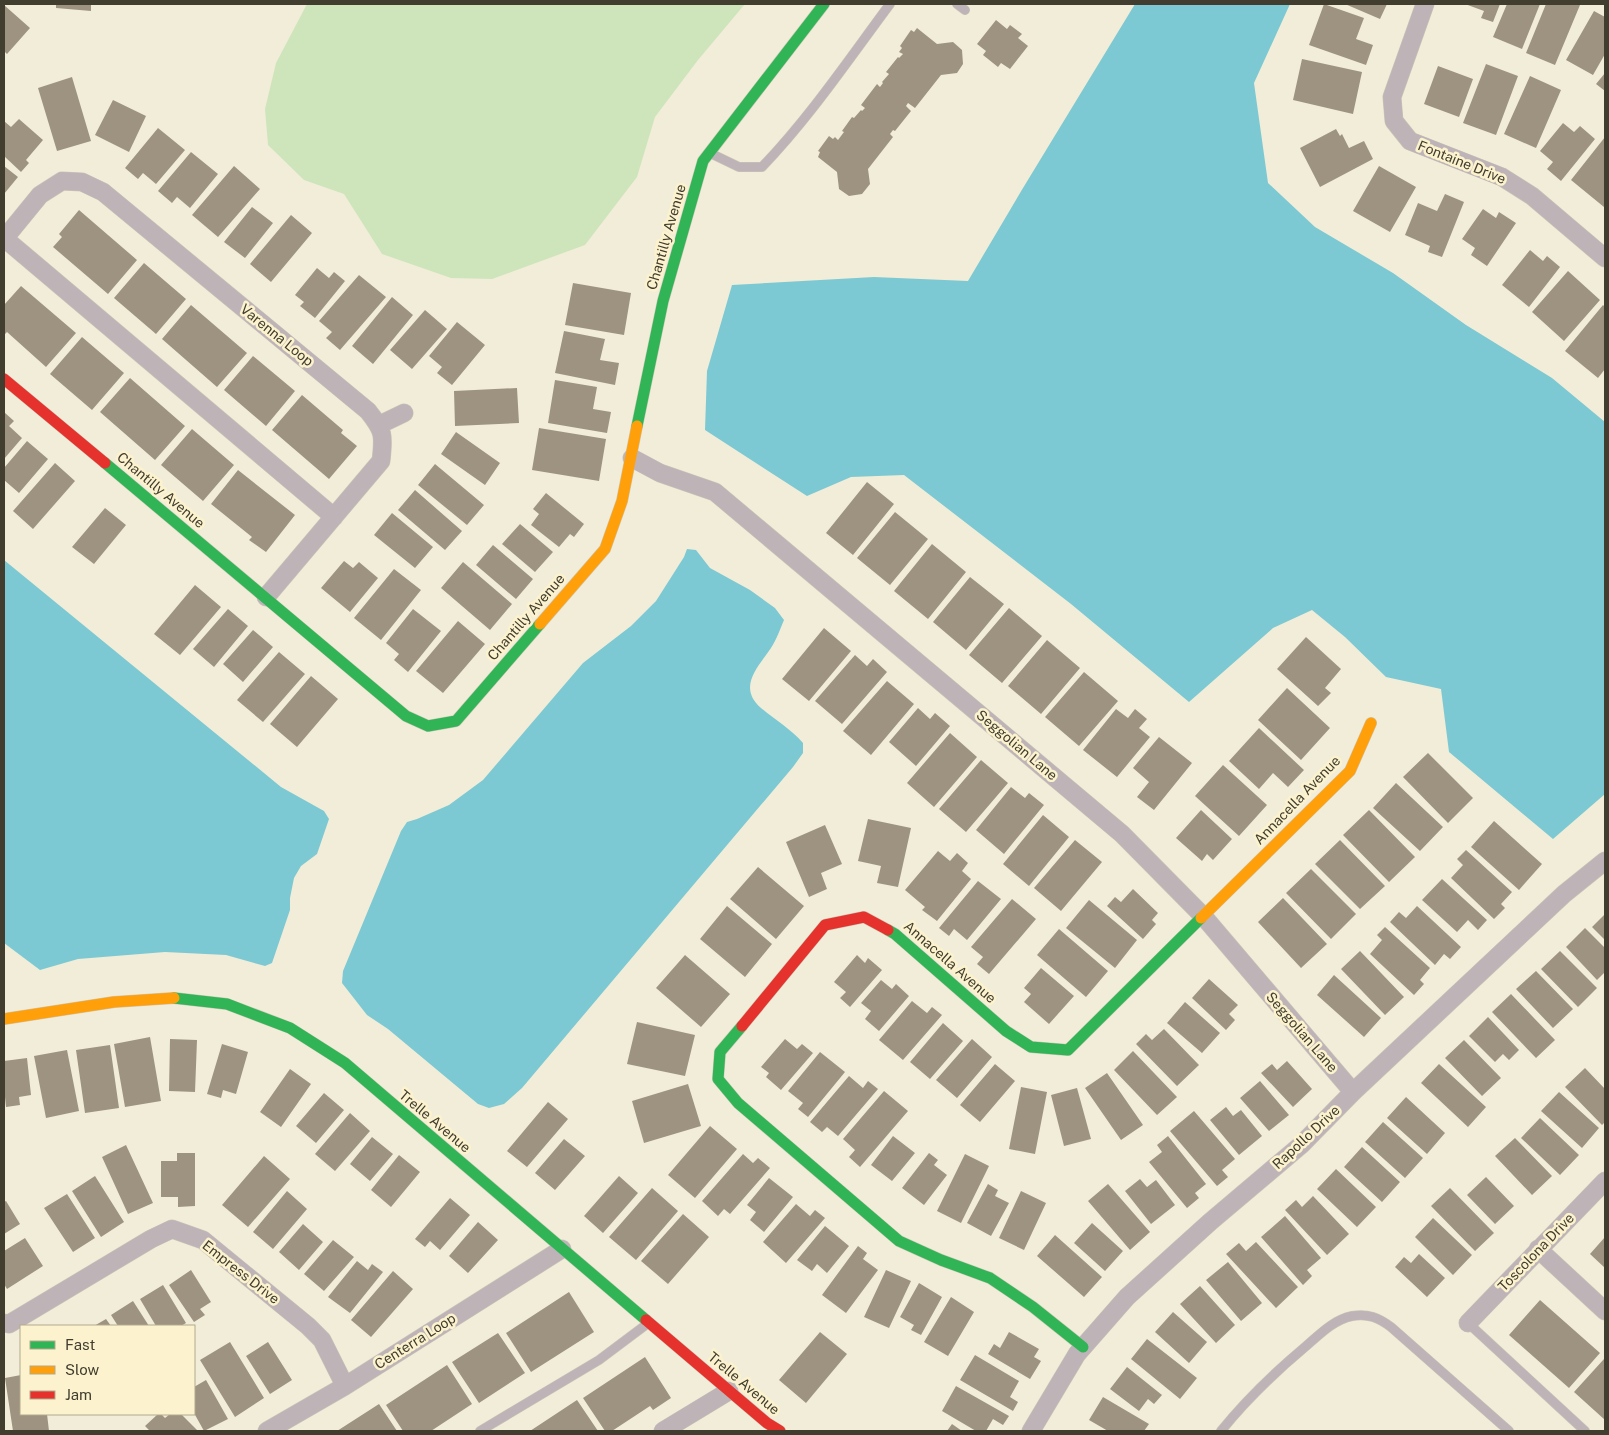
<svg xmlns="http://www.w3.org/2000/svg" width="1609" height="1435" viewBox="0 0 1609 1435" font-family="'Public Sans',sans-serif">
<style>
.green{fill:#cee5bc}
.water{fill:#7cc9d3}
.building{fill:#9e9381}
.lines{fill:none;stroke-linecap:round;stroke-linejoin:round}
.lane-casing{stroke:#ccc8b9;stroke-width:10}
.street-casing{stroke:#ccc8b9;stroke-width:19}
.fast-casing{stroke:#ccc8b9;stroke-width:12}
.slow-casing{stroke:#ccc8b9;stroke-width:12}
.jam-casing{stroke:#ccc8b9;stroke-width:12}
.lane{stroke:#beb4b8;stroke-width:9}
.street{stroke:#beb4b8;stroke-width:18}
.fast{stroke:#30b455;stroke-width:11}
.slow{stroke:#ff9f0a;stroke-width:11}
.jam{stroke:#e5322d;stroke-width:11}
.labels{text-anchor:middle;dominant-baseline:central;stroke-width:5;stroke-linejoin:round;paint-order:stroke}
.street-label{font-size:14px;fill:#413d2f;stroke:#fcf3ce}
</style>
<rect width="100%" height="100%" fill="#f2edd8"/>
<path class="green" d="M307 4H745L698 60 655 117 637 177 585 245 492 279 451 278 382 254 344 194 304 180 268 145 265 109 276 63Z"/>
<path class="water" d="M1135 4H1290L1254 83 1268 183 1315 227 1393 273 1466 325 1552 378 1605 422V794L1553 839 1449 752 1441 689 1386 677 1345 637 1312 610 1273 628 1189 702 1071 604 904 475 851 477 807 496 705 430 707 371 732 285 874 277 968 281 1023 188Z
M687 549 696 550 710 568 750 590 775 608 784 620C780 629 777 639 771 648 758 667 737 687 761 708 775 720 791 729 803 743V753L793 767 522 1088 504 1104 489 1108 478 1104 388 1029 367 1015 342 983 343 971 401 831 407 822 417 819 449 805 483 780 583 663 631 626 656 601 684 557Z
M4 560 281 787 324 811 329 819 317 854 301 866 294 878 290 898V910L272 963 265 966 226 955 165 952 78 959 40 970 4 943Z"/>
<path class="building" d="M56 4H91V11L56 8Z
M1324 4 1364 18 1356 39 1373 45 1366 65 1309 45Z
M1345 4H1387L1380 19Z
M1465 4H1500L1493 22 1481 18 1484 11Z
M1507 4H1540L1522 49 1493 37Z
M1546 4 1580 5 1555 65 1526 53Z
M4 5 30 28 7 54 4 51Z
M1594 11 1605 17V54L1593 75 1566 60Z
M996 20 1007 29 1010 25 1022 34 1018 38 1028 46 1010 69 1001 63 998 67 983 55 986 51 977 44Z
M917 28 937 44 953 42 962 50 963 64 957 73 941 75 915 108 908 103 906 106 911 111 895 131 893 130 890 134 893 137 868 169 870 184 862 194 849 196 839 189 837 172 818 157 820 152 818 151 829 136 833 139 835 137 838 140 844 132 842 131 852 117 854 118 861 110 862 111 865 108 861 105 877 84 880 87 883 83 882 82 889 74 886 72 898 57 899 58 903 54 899 52 902 48 900 46 911 30 914 32Z
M1302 59 1362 72 1353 114 1293 100Z
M1486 64 1518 76 1496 135 1463 123Z
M1438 66 1473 79 1459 117 1424 104Z
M1605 73V91L1596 84Z
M1530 76 1561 90 1536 148 1504 134Z
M72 77 91 141 57 151 38 88Z
M113 100 146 116 129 152 95 135Z
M19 119 43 140 26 160 29 163 21 172 4 156V121L11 127Z
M1563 123 1574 132 1580 126 1595 139 1561 181 1547 169 1553 162 1540 151Z
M158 128 185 150 156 184 143 173 138 179 125 168Z
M1336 129 1340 136 1342 134 1349 148 1364 141 1373 159 1320 187 1300 148Z
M1605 137V206L1604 207 1571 180Z
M191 152 218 174 190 208 177 197 172 203 158 191Z
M4 166 18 177 4 194Z
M234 166 260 189 218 237 192 215Z
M1379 166 1416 187 1390 232 1353 211Z
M1445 194 1464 202 1442 257 1428 252 1430 246 1405 235 1418 203 1437 211Z
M252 207 273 223 245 258 224 242Z
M1483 209 1496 218 1499 212 1516 223 1487 266 1471 255 1475 248 1462 239Z
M79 210 137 260 108 294 53 247 62 237 59 234Z
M291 215 312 233 271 282 250 264Z
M1530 250 1543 261 1547 256 1560 267 1529 307 1502 285Z
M144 263 186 299 156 334 114 298Z
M317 268 329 278 334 272 345 281 315 318 300 306 304 302 295 295Z
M1568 271 1600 300 1564 341 1532 312Z
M359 275 386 297 340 350 326 338 332 332 319 321Z
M573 283 631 293 624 335 565 325Z
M21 286 76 333 46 367 7 332 4 335V305Z
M392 297 413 315 373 364 352 346Z
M191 305 247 353 217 387 162 339Z
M1603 305 1605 307V369L1598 378 1565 351Z
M425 310 447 329 412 369 390 350Z
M457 322 485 345 452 385 437 373 442 367 429 356Z
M564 331 605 339 600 360 619 363 615 385 555 373Z
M82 337 124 373 92 410 50 374Z
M253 356 295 391 266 426 224 390Z
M130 378 185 426 155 460 100 412Z
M555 380 597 387 593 409 611 412 607 433 548 423Z
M517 388 519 423 455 426 454 391Z
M302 395 343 430 341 433 357 446 329 479 272 430Z
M4 412 14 421 9 426 22 438 4 459Z
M539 428 606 439 599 481 532 470Z
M192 429 234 465 203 501 161 465Z
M456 432 500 463 485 485 441 454Z
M27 441 48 459 19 493 4 480V468Z
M55 463 75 481 33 529 13 511Z
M435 464 484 505 467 525 418 485Z
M238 470 295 515 266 552 249 540 252 537 211 504Z
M867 482 894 504 853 555 826 533Z
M415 490 462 531 445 550 398 510Z
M546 493 584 524 574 537 570 534 559 547 531 525 539 514 533 509Z
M105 508 126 525 94 564 72 547Z
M895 512 928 539 890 585 857 558Z
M392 513 433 547 415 568 374 535Z
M520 524 553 552 535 572 502 544Z
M932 544 966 572 928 619 894 591Z
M493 545 533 579 516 599 476 565Z
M344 561 353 568 359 562 378 578 350 612 321 588Z
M463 562 512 604 490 630 441 588Z
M394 569 421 590 381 640 354 618Z
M970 577 1004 604 966 650 933 622Z
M195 585 221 607 180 655 154 634Z
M1009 608 1042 636 1002 683 969 655Z
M228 609 248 626 214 667 193 649Z
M413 609 441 631 408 672 394 660 399 654 386 643Z
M458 621 485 644 443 693 416 671Z
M824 628 851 651 809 701 782 679Z
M253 630 273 647 243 682 223 664Z
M1306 637 1341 669 1325 688 1331 693 1318 706 1277 669Z
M1047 640 1080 668 1041 714 1008 686Z
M279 652 305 674 263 722 237 700Z
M855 655 867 666 873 659 887 672 842 724 815 701Z
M1084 672 1118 701 1079 746 1045 717Z
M311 676 338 699 297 747 270 724Z
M887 681 914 704 871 755 843 731Z
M1287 688 1330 728 1301 760 1258 720Z
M918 708 930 719 935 713 950 726 916 766 889 742Z
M1116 709 1128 718 1135 709 1147 719 1139 728 1150 737 1117 777 1083 750Z
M1259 728 1304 770 1288 787 1273 773 1259 789 1229 761Z
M950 733 977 757 934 807 907 783Z
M1159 737 1192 763 1154 810 1137 797 1149 782 1133 768Z
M1428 753 1473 798 1448 823 1403 777Z
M981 760 1008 783 966 832 939 809Z
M1223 765 1267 805 1239 836 1195 796Z
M1396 783 1443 827 1420 851 1373 808Z
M1011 787 1025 798 1029 793 1044 805 1004 854 976 830Z
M1201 810 1232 839 1213 860 1207 854 1202 861 1176 838Z
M1369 810 1415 857 1389 882 1343 835Z
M1043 815 1069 837 1029 886 1003 864Z
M868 819 911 828 898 887 877 883 881 866 858 861Z
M1494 821 1542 864 1519 890 1471 847Z
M825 825 842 864 821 873 827 889 809 897 786 842Z
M1075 840 1102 862 1061 911 1034 888Z
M1340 840 1385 886 1360 909 1315 864Z
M1466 850 1512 892 1501 904 1505 908 1494 919 1451 878 1463 865 1457 859Z
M938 851 950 861 957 853 968 863 962 871 971 879 937 921 922 910 925 907 905 890Z
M758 867 804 906 776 939 730 899Z
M1311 869 1356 914 1331 939 1286 893Z
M1442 879 1487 920 1478 930 1468 920 1457 932 1422 900Z
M978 881 1001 899 967 940 954 929 949 936 939 928Z
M1133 889 1158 913 1152 920 1156 924 1143 939 1107 906 1115 897 1121 902Z
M1283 898 1327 944 1301 968 1258 922Z
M1012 899 1036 919 989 974 977 964 983 957 971 947Z
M1089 900 1137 940 1115 968 1066 928Z
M727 906 772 944 745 977 700 939Z
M1417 906 1461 947 1450 959 1444 954 1435 965 1390 922 1399 912 1406 918Z
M1605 914V940L1592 927Z
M1385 927 1430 968 1420 980 1424 984 1414 995 1370 954 1382 940 1377 935Z
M1585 928 1605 948V972L1597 980 1566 947Z
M1059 929 1108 971 1086 997 1037 955Z
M1360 951 1404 997 1385 1015 1341 969Z
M1560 951 1597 988 1578 1007 1541 969Z
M685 955 730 994 701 1027 656 988Z
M857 955 865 963 868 958 882 970 850 1007 840 998 846 992 834 982Z
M1041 968 1074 996 1049 1024 1024 1002 1031 994 1024 988Z
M1536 971 1573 1009 1553 1028 1516 989Z
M1334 975 1381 1018 1364 1037 1317 995Z
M1209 979 1238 1005 1229 1014 1235 1020 1226 1030 1192 998Z
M881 980 892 989 896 984 909 996 879 1031 865 1019 871 1011 861 1003Z
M1511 994 1555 1040 1536 1058 1492 1012Z
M912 1001 927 1013 932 1007 942 1015 903 1060 879 1040Z
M1185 1002 1220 1033 1202 1053 1167 1023Z
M1488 1017 1519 1050 1509 1060 1503 1054 1495 1062 1469 1036Z
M637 1022 695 1035 685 1076 627 1064Z
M943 1023 963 1041 930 1079 910 1062Z
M1164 1029 1199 1065 1177 1086 1136 1044 1146 1034 1152 1040Z
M150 1037 161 1101 125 1107 114 1044Z
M170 1039 197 1040 195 1092 169 1091Z
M785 1039 797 1049 802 1044 813 1053 781 1090 766 1077 769 1073 761 1067Z
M972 1039 992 1057 957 1098 936 1080Z
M1464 1040 1501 1078 1482 1096 1445 1058Z
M222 1044 248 1052 236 1094 223 1090 221 1098 207 1094Z
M110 1045 119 1108 85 1113 76 1050Z
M67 1050 79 1111 46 1118 34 1056Z
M1133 1051 1177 1097 1157 1115 1114 1070Z
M820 1052 845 1072 808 1117 798 1109 803 1103 788 1091Z
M27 1058 31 1095 19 1097 20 1105 6 1107 4 1087V1061Z
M1287 1061 1312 1089 1293 1107 1261 1073 1272 1064 1277 1070Z
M995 1064 1015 1081 980 1122 960 1105Z
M1439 1064 1486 1107 1468 1127 1421 1083Z
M1585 1068 1605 1089V1122L1602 1125 1565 1087Z
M290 1069 311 1084 281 1127 260 1112Z
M1107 1073 1143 1125 1121 1140 1085 1088Z
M849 1076 863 1088 868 1081 878 1089 838 1136 827 1127 822 1132 810 1122Z
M1260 1081 1289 1115 1269 1131 1240 1098Z
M688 1084 701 1126 644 1143 632 1101Z
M1021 1087 1047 1092 1035 1154 1009 1149Z
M1077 1088 1091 1139 1064 1146 1051 1095Z
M884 1091 908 1111 860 1167 849 1157 855 1150 843 1139Z
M1559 1092 1599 1128 1582 1148 1541 1111Z
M324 1093 344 1110 316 1143 296 1126Z
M1406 1097 1445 1133 1427 1154 1387 1118Z
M548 1102 568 1119 527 1167 507 1151Z
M1226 1107 1233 1116 1241 1110 1262 1136 1239 1155 1210 1120Z
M1194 1111 1235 1159 1222 1170 1228 1177 1217 1186 1170 1131Z
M350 1113 370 1131 335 1171 315 1154Z
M1540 1118 1579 1155 1560 1175 1521 1138Z
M1383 1122 1423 1158 1405 1178 1365 1142Z
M710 1126 737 1149 695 1198 668 1175Z
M893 1136 915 1153 892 1181 871 1165Z
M1168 1136 1206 1184 1195 1193 1199 1198 1187 1208 1149 1162 1162 1152 1157 1145Z
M372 1137 393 1154 370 1181 350 1164Z
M1515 1138 1552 1176 1532 1195 1495 1156Z
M564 1139 585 1156 555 1190 535 1173Z
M126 1145 153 1203 128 1214 102 1157Z
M1362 1147 1400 1182 1382 1202 1344 1167Z
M177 1153H195V1206L178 1207V1197H161V1161H177Z
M929 1153 938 1160 934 1165 947 1175 924 1205 902 1188Z
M743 1154 753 1163 758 1158 770 1168 730 1214 724 1209 718 1216 702 1201Z
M965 1154 989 1166 961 1223 937 1211Z
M399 1155 420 1172 391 1207 371 1190Z
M264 1156 290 1179 248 1227 222 1205Z
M1336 1169 1376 1207 1357 1227 1317 1189Z
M95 1176 124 1222 101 1237 72 1191Z
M619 1176 638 1193 603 1233 584 1216Z
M1486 1177 1514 1206 1495 1224 1467 1195Z
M769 1178 793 1197 764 1232 750 1220 756 1212 747 1205Z
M1140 1179 1147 1187 1156 1180 1175 1205 1151 1224 1125 1191Z
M988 1184 998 1190 995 1196 1009 1203 991 1236 967 1223Z
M1108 1184 1150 1232 1130 1250 1088 1201Z
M652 1188 678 1211 636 1260 609 1237Z
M1450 1188 1494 1233 1475 1251 1431 1206Z
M287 1191 307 1209 273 1249 253 1232Z
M1021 1191 1046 1203 1024 1250 999 1238Z
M67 1194 95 1238 73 1252 44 1208Z
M1313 1196 1349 1234 1327 1255 1285 1210 1296 1200 1302 1207Z
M450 1198 470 1215 440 1250 430 1241 425 1247 415 1239Z
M6 1201 20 1224 4 1234V1202Z
M796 1204 810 1216 815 1210 825 1218 786 1263 763 1242Z
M683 1214 709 1237 668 1284 641 1261Z
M1285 1216 1321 1258 1307 1270 1312 1276 1303 1285 1261 1237Z
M1433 1218 1472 1255 1453 1275 1415 1237Z
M478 1222 498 1240 468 1273 449 1256Z
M1092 1223 1123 1251 1105 1271 1074 1243Z
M303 1224 323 1242 299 1270 279 1252Z
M825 1226 849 1246 827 1273 817 1264 812 1271 797 1260Z
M1055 1235 1102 1277 1084 1297 1037 1256Z
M1605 1237V1268L1590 1254Z
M25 1238 43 1266 7 1289 4 1284V1251Z
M333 1240 354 1257 324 1291 304 1274Z
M1256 1242 1298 1287 1276 1308 1226 1254 1239 1243 1246 1251Z
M858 1246 867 1253 863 1259 878 1270 846 1313 822 1295Z
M1419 1254 1445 1278 1427 1297 1395 1267 1404 1257 1411 1263Z
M357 1261 368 1270 372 1264 383 1272 350 1313 328 1297Z
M1228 1262 1262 1303 1241 1321 1206 1280Z
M191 1270 211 1302 200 1309 205 1315 194 1322 169 1285Z
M886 1270 911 1281 889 1328 864 1317Z
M393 1271 413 1289 371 1337 351 1320Z
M919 1283 942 1297 921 1335 911 1330 914 1325 900 1317Z
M163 1285 186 1323 181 1326H156L140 1299Z
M1200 1286 1235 1325 1216 1343 1180 1304Z
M569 1292 594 1332 531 1372 506 1333Z
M951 1297 974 1312 948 1356 924 1342Z
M1540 1300 1600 1353 1569 1388 1509 1335Z
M133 1301 149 1326H118L111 1315Z
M1173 1312 1207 1342 1189 1363 1155 1332Z
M106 1319 111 1326H94Z
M820 1332 847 1354 806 1403 779 1380Z
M1009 1332 1039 1349 1034 1357 1041 1361 1030 1379 988 1354 994 1344 1000 1348Z
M498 1333 525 1373 479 1403 452 1362Z
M1147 1339 1197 1378 1180 1399 1131 1359Z
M230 1342 264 1398 235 1417 200 1360Z
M268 1342 292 1380 270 1394 246 1356Z
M975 1355 1019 1381 1010 1397 1018 1402 1013 1411 960 1380Z
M645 1357 671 1398 653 1410 650 1406 612 1431H605L583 1398Z
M1604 1359 1605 1360V1420L1574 1392Z
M447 1365 472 1404 431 1431H403L386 1405Z
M1127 1367 1162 1395 1154 1404 1148 1399 1139 1411 1110 1389Z
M21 1375V1414H47L49 1431H13L5 1378Z
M206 1380 228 1419 204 1431 194 1413V1387Z
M956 1386 1009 1416 1003 1425 993 1419 986 1431H976L942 1411Z
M1103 1397 1149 1424 1144 1431H1108L1089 1420Z
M577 1400 598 1431H530Z
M379 1404 397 1431H337Z
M158 1414H161L165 1418 170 1414H181L198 1431H150L145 1426Z
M952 1424 962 1431H947Z"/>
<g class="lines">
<g class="lane-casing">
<path id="lane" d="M957 4 965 10
M712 154 739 167H762C810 117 849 59 890 4
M1468 1323 1585 1431
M480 1431 599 1360 647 1324
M1221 1431C1246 1400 1274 1373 1305 1347 1319 1335 1333 1320 1352 1316 1368 1313 1379 1318 1391 1327L1509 1431"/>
</g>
<g class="street-casing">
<path id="street" d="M1425 4 1392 97 1394 121 1410 141 1502 177 1532 196 1605 258
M4 238 334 517
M4 239 40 195 62 181 82 182 103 192 368 411C384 431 384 435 381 461L266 597
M379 425 404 413
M632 458 660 473 715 492 1122 834 1204 917 1353 1092
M1538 1249 1605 1311
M4 1323 9 1324 151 1239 172 1229 203 1240 308 1326 322 1340 345 1386
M1468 1323 1605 1181
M267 1431 345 1386 562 1249
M663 1431 729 1391
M1031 1431 1077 1354 1127 1297 1210 1222 1301 1145 1353 1092 1564 894 1605 861"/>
</g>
<g class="fast-casing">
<path id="fast" d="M637 426 663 301 703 161 824 4
M105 463 406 716 428 726 456 721 540 624
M888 930 895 934 1006 1031 1031 1047 1068 1050 1201 918
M174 998 227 1004 290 1028 345 1063 646 1320
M742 1026 720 1052 718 1079 738 1103 899 1241 941 1260 990 1278 1033 1307 1083 1347"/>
</g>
<g class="slow-casing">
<path id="slow" d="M540 624 605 549 622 501 637 426
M1201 918 1350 771 1371 723
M4 1019 114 1002 174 998"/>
</g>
<g class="jam-casing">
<path id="jam" d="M4 379 105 463
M742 1026 825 925 864 917 888 930
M646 1320 767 1423 780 1431"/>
</g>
<use href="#lane" class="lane"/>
<use href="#street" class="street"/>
<use href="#fast" class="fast"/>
<use href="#slow" class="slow"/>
<use href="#jam" class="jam"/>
</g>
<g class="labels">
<g class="street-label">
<text transform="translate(1462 162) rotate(22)">Fontaine Drive</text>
<text transform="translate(666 237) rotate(-74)">Chantilly Avenue</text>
<text transform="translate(277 335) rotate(39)">Varenna Loop</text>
<text transform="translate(161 490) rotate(40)">Chantilly Avenue</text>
<text transform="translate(526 617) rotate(-49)">Chantilly Avenue</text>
<text transform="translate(1017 745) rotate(40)">Seggolian Lane</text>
<text transform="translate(1297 800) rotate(-46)">Annacella Avenue</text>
<text transform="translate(950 962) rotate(41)">Annacella Avenue</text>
<text transform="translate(1302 1032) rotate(49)">Seggolian Lane</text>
<text transform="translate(435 1121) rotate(40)">Trelle Avenue</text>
<text transform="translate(1306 1137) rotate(-43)">Rapollo Drive</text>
<text transform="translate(1536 1252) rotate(-46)">Toscolona Drive</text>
<text transform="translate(241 1272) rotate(38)">Empress Drive</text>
<text transform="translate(415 1341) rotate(-32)">Centerra Loop</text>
<text transform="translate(744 1383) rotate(40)">Trelle Avenue</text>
</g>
</g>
<rect width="1609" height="1435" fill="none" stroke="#413d2f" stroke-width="10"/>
<rect x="20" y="1325" width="175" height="90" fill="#fcf3ce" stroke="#b1aa8e"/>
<rect x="30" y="1341" width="25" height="8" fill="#30b455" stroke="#b1aa8e"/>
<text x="65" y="1350" font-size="15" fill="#413d2f">Fast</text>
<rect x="30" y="1366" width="25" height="8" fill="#ff9f0a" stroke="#b1aa8e"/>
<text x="65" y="1375" font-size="15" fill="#413d2f">Slow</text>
<rect x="30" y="1391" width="25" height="8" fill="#e5322d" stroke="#b1aa8e"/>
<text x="65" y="1400" font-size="15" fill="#413d2f">Jam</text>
</svg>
